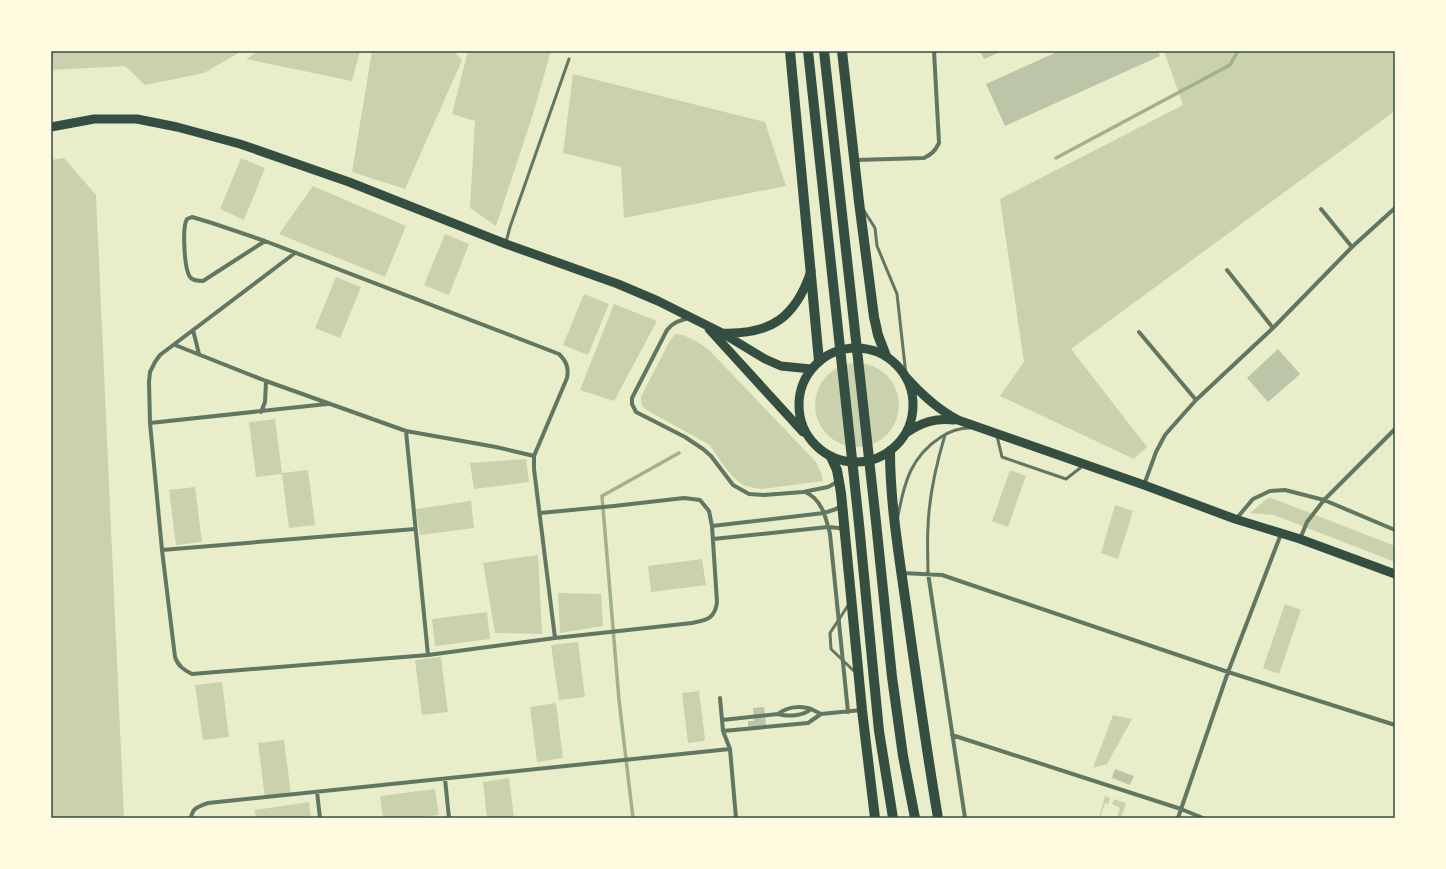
<svg xmlns="http://www.w3.org/2000/svg" width="1446" height="869" viewBox="0 0 1446 869" font-family="'Varela Round',sans-serif">
<style>
.green{fill:#cad2ad}
.lines{fill:none;stroke-linecap:round;stroke-linejoin:round}
.stream{stroke:#a3b18a;stroke-width:3.5}
.building{fill:#bcc5a7}
.service{stroke:#617663;stroke-width:3}
.minor{stroke:#617663;stroke-width:4}
.primary{stroke:#344e41;stroke-width:9}
.trunk{stroke:#344e41;stroke-width:10}
.neatline{fill:none;stroke:#344e41;stroke-width:1.5}
</style>
<rect width="100%" height="100%" fill="#e9edc9"/>
<path class="green" d="M51 51H242L204 73 145 85 125 66 51 70Z
M259 51H360L352 81 246 59Z
M372 51H453L462 60 405 189 352 172Z
M468 51H551L533 114 496 226 470 208 475 121 452 114Z
M1164 51H1395V111L1071 349 1147 447 1134 459 1000 396 1024 362 1000 199 1183 105Z
M573 74 765 122 786 186 624 218 621 167 563 153Z
M64 158 96 195 124 818H51V160Z
M241 158 265 168 244 220 220 209Z
M313 186 406 226 385 277 279 234Z
M445 234 469 244 449 295 424 285Z
M336 277 361 287 340 338 315 328Z
M584 294 609 304 588 355 563 345Z
M614 304 657 321 614 401 580 390Z
M675 334 683 335 698 342 709 350 816 462 821 473 823 481 762 489 754 488 743 485 733 477 721 462 710 445 650 412 642 406 641 397 669 342Z
M815 405a42 42 0 1 1 84 0a42 42 0 1 1-84 0Z
M275 419 282 473 308 470 315 525 289 528 282 474 256 477 249 422Z
M526 459 529 482 474 489 470 463Z
M1010 470 1026 476 1008 527 992 521Z
M195 487 202 542 176 545 169 490Z
M1269 497 1395 546V562L1274 515 1250 513Z
M471 501 474 528 420 535 416 509Z
M1115 505 1133 511 1118 559 1101 553Z
M538 555 542 634 495 633 483 563Z
M702 559 706 585 651 592 648 566Z
M558 593 601 594 603 626 560 633Z
M1285 604 1301 610 1279 674 1263 668Z
M487 612 490 639 435 646 432 619Z
M578 642 585 697 559 700 551 645Z
M441 657 448 712 422 715 415 660Z
M222 682 229 737 203 740 195 685Z
M699 691 705 739 704 741 688 743 682 693Z
M556 703 563 758 537 762 530 707Z
M1113 715 1132 719 1107 764 1093 768Z
M284 740 291 795 265 798 258 743Z
M509 778 514 818H487L483 782Z
M435 789 439 815 417 818H383L380 796Z
M1105 796 1110 798 1108 804 1105 803 1100 818H1099Z
M1114 799 1126 803 1121 818H1117L1120 808 1112 804Z
M309 802 311 818H256L255 810Z"/>
<g class="lines">
<path class="stream" d="M1056 158 1230 65 1238 51
M633 818 619 700 602 496 679 453"/>
</g>
<path class="building" d="M980 51H1002L984 59Z
M1059 51H1158L1160 56 1005 126 986 84Z
M1278 349 1300 374 1268 402 1247 378Z
M764 707 766 726 748 729V721H754L753 708Z
M1115 769 1134 776 1130 785 1112 778Z"/>
<g class="lines">
<path class="service" d="M863 209 875 228 877 246 897 294 906 375
M506 242 510 227 569 59
M997 436 1002 457 1066 479 1084 465
M898 516C904 483 911 456 941 437 950 431 960 428 970 428
M928 573C928 558 927 542 928 527 929 495 936 465 945 435
M849 604 830 633 831 649 855 672"/>
<path class="minor" d="M855 160 924 158C932 154 935 151 939 143L934 51
M1321 209 1352 247
M265 241 203 281C199 281 194 281 191 278 184 272 182 227 187 219L192 217 212 223 265 241 559 354C566 361 569 367 567 378L534 456V469L555 638
M295 253 160 355 155 362 150 372 149 382 150 423 162 550 175 657C178 666 184 670 192 674L428 655 555 638 692 623C708 620 715 618 717 602L712 526 709 511 700 500 684 498 614 506 540 513
M1227 270 1273 328
M688 318C679 321 672 323 667 330L632 398V404L636 412 685 437 703 449 711 456 733 485 749 494 764 495 803 492 828 487 839 481
M193 330 199 354
M1139 332 1196 400
M175 345 266 381 406 431 496 447 534 456
M261 412 265 402 266 381
M150 423 327 404
M406 431 428 655
M1144 485 1156 452 1165 435 1172 427 1196 400 1273 328 1352 247 1395 208
M805 492C822 499 826 518 830 534L848 712
M1236 519 1253 499 1270 491 1285 490 1324 500 1395 530
M712 526 824 513 836 509 841 505
M713 539 828 527 839 528 843 531
M1300 539 1307 522 1324 500 1395 429
M162 550 415 529
M902 573 942 575 1228 672 1395 725
M928 573 965 818
M720 698 723 731 730 749 736 818
M778 714C787 707 800 705 811 709
M722 720 778 714C788 717 803 716 811 709L821 714
M723 731 808 723 821 714 862 710
M952 735 1181 809 1203 818
M445 779 449 818
M317 792 320 818
M191 818C192 808 199 806 208 803L730 749
M1178 818 1228 672 1281 534"/>
<path class="primary" d="M51 127 94 119H137L177 127 240 144 349 182 506 244 618 284 658 301 722 333 765 359 781 366 811 369
M709 329 803 432
M722 333C771 335 796 317 811 271
M799 405a57 57 0 1 1 114 0a57 57 0 1 1-114 0Z
M906 377C922 395 937 409 958 420L1144 485 1235 519 1300 539 1395 574
M906 433C922 422 935 418 954 420"/>
<path class="trunk" d="M790 51 819 361
M808 51 859 524 874 680 879 731 893 818
M824 51 876 522 892 677 903 756 915 818
M842 51 859 202 874 317 878 335 886 356
M890 451C890 503 899 555 906 605 916 676 926 747 938 818
M831 457 837 470 841 493 862 710 875 818"/>
</g>
<rect width="1446" height="869" fill="none" stroke="#fefae0" stroke-width="104"/>
<rect x="52" y="52" width="1342" height="765" class="neatline"/>
</svg>
